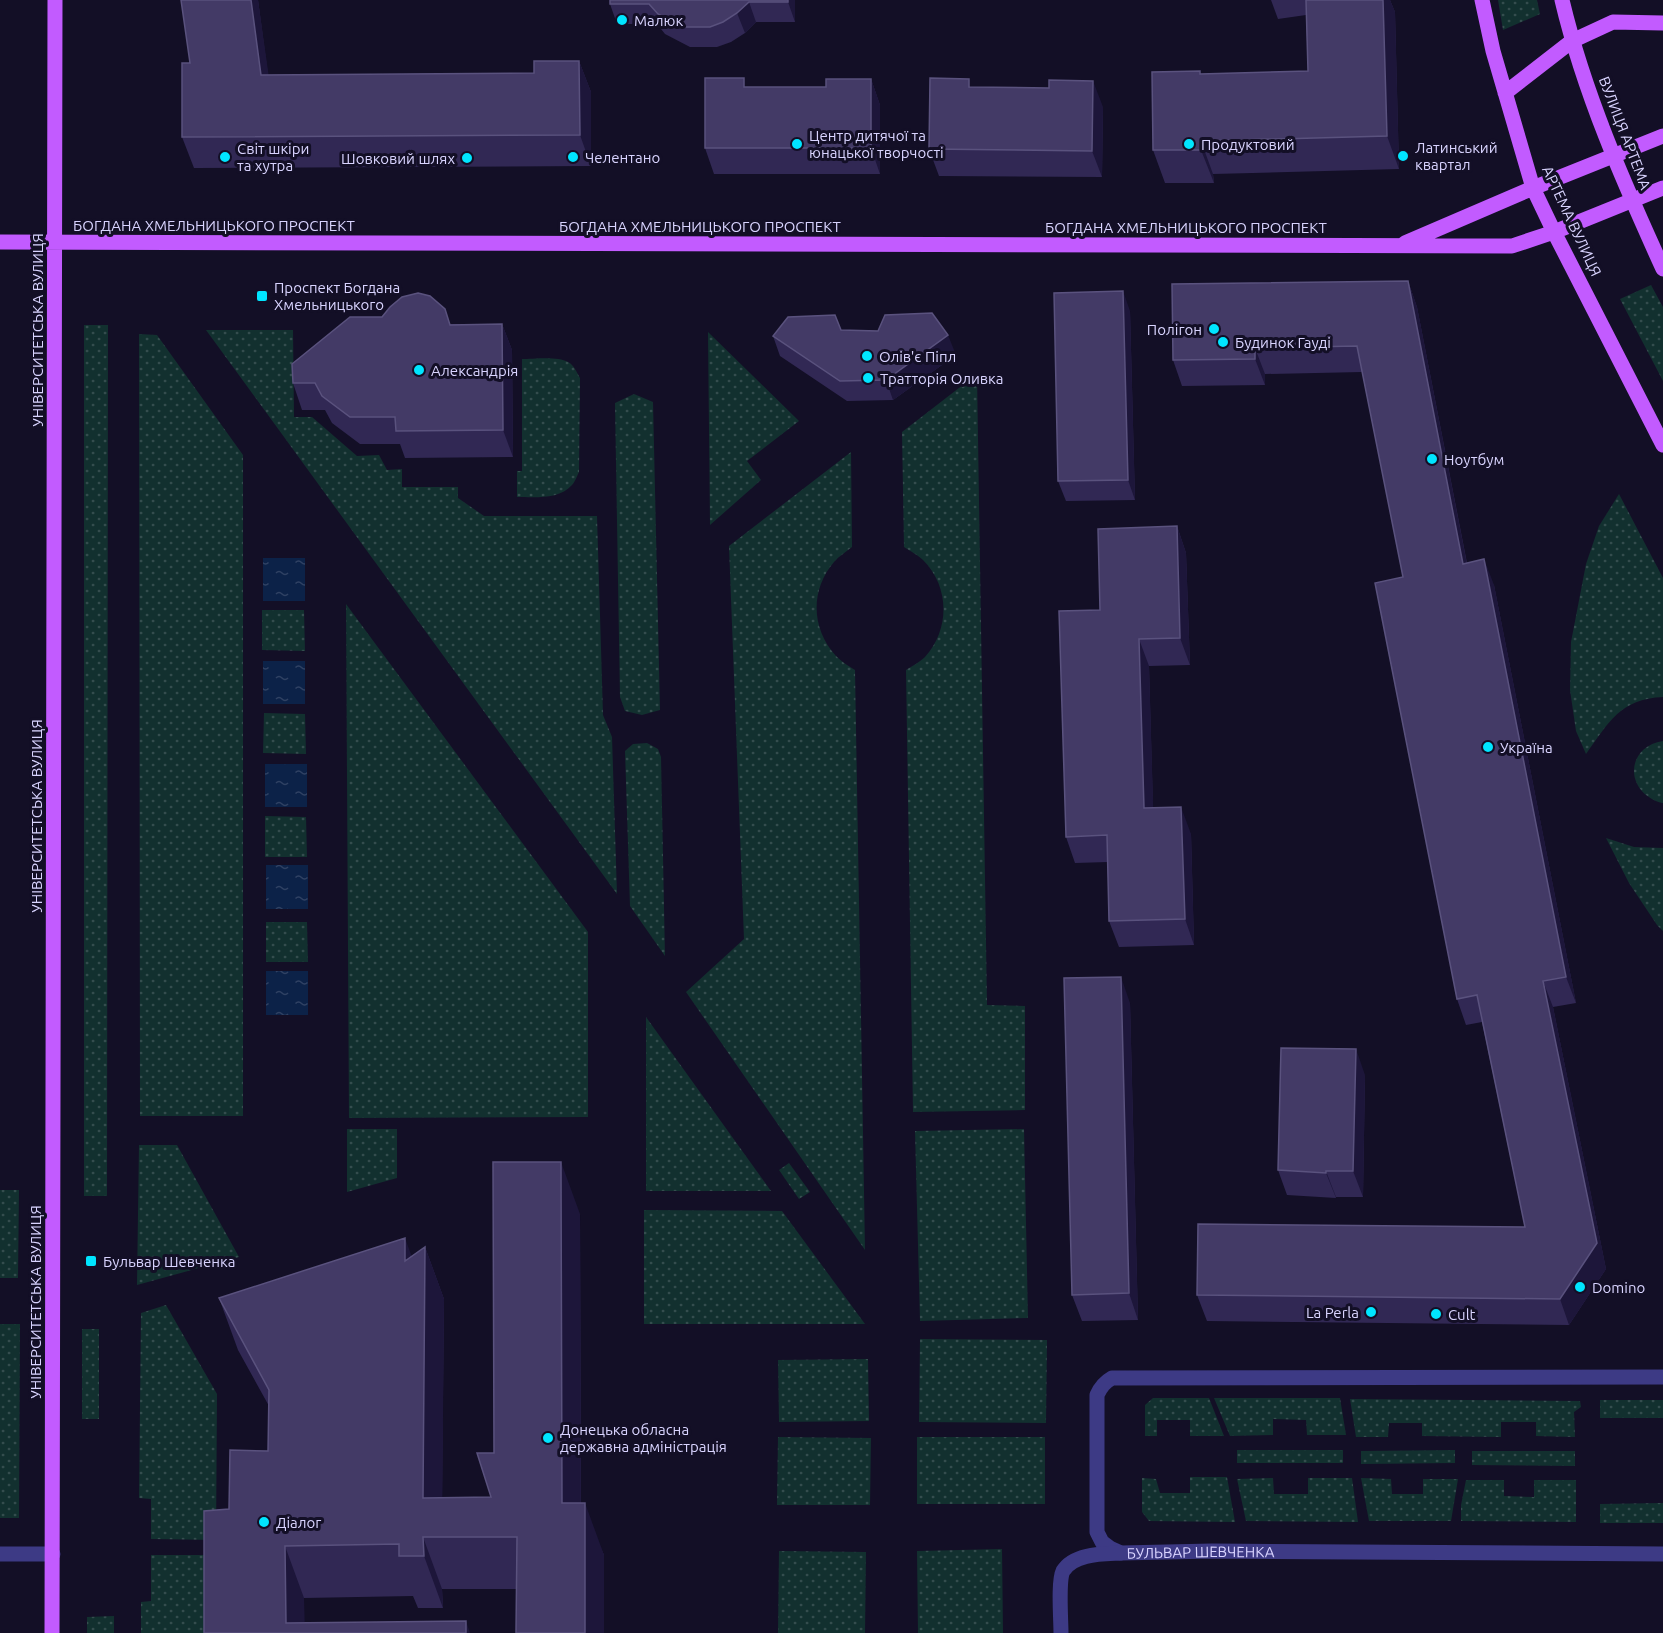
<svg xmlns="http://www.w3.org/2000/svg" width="1663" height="1633" viewBox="0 0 1663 1633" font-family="Ubuntu,sans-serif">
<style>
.grass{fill:url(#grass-dots)}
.water{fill:url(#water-ripples)}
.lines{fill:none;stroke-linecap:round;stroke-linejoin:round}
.minor{stroke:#3d3a85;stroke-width:15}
.major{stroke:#c25bff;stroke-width:15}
.wall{fill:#312854}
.shaded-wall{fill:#1d163a}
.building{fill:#433a66;stroke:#5a527e;stroke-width:1.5}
.poi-dot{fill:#00e5ff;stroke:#130f26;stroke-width:2}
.labels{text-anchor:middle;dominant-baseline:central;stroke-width:6;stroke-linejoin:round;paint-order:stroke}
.poi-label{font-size:15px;fill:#d9d4ff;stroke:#130f26;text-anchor:start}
.street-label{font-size:15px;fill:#d9d4ff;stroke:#130f26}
</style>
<defs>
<pattern id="grass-dots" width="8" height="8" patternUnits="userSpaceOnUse" patternTransform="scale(1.5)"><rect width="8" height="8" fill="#12302f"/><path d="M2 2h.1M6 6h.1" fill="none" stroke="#344d4e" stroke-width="1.8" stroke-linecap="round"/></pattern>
<pattern id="water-ripples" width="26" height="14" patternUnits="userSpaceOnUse" patternTransform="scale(1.5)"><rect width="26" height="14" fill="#0c2248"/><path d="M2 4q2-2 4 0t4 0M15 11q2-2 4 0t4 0" fill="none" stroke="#2f4163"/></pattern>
</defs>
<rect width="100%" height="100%" fill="#130f26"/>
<path class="grass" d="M1498 0H1537L1540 14 1503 30Z
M1651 285 1663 307V381L1620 299Z
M84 325H108L107 1196H84Z
M206 330H293L294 417H312L357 456 379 455 387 470 402 469V487H458V498L484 516H597L603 715 612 737 617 894Z
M708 332 799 421 747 461 761 480 710 525Z
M139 334 157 335 243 455V1116H140Z
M522 359C534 359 558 356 568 362 574 365 577 373 580 378L579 472C577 476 575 482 572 485 559 500 534 497 517 497V471H522Z
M977 374 987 1005 1025 1006V1110L913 1112 906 670C912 666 920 662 925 657 950 629 950 587 923 560 918 555 910 551 904 547L902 432Z
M634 394 653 402 660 710 642 715 625 711 620 697 615 403Z
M851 452 852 547C846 552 839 556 834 562 810 590 811 629 836 656 841 661 848 666 855 670L865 1250 686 992 744 939 729 546Z
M1619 494 1663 578V697C1620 699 1609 722 1586 754L1576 731 1570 690 1571 642 1586 564 1599 526Z
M346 604 588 932V1117L349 1118Z
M262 610H304L305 651 262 650Z
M264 713 305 714 306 754 263 753Z
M1663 741V803H1662C1624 792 1625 747 1663 741Z
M647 743 658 749 661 757 665 956 630 906 625 751 633 744Z
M265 816 306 817 307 857H265Z
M1606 838 1634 847 1663 848V931L1657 925 1629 883Z
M266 922H307L308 962H266Z
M646 1017 771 1191H646Z
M347 1129H397V1178L347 1192Z
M1024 1129 1028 1318 920 1321 915 1131Z
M139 1145H177L239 1257 137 1285Z
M789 1163 810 1192 799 1199 779 1170Z
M0 1190H19L18 1278H0Z
M644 1210 782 1211 865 1324H644Z
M166 1305 217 1394 216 1540 151 1539V1499L139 1498 141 1313Z
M0 1324H20L19 1518H0Z
M82 1329H99V1419H82Z
M920 1339 1047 1340 1046 1423 919 1422Z
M868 1359 869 1421 779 1422 778 1360Z
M1153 1398H1209L1224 1436H1190V1420H1157V1436H1145V1405Z
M1214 1398H1340L1346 1435H1307L1306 1420 1273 1419V1435L1230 1436Z
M1350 1399 1580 1401 1581 1407 1574 1412 1575 1437 1536 1436V1422H1501V1437L1422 1436V1423H1389L1388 1437H1356Z
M1600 1400H1663V1418H1600Z
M778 1437 871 1438 870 1505H777Z
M917 1437H1045V1504H917Z
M1237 1450H1343V1463H1237Z
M1455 1450V1463L1361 1464V1451Z
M1472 1451H1575V1466L1472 1465Z
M1190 1477H1227L1235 1522 1149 1521 1142 1512V1478L1156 1479 1160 1493H1190Z
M1273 1478 1274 1494H1308V1478H1352L1358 1522 1246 1521 1237 1479Z
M1361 1478 1391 1479 1392 1494H1423V1479H1458L1451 1521H1369Z
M1466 1480H1504V1496L1534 1497V1480H1576V1522L1461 1521V1505Z
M1663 1503V1523H1600V1504Z
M1002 1549 1003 1633H918L917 1551Z
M779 1551 866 1552 865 1633H778Z
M151 1555H218V1633H141V1602L151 1601Z
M114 1616V1633H87V1617Z"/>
<path class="water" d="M263 558H305V601H263Z
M263 661H305V704H263Z
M265 764H307V807H265Z
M266 865H308V909H266Z
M266 971H308V1015H266Z"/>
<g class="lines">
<g class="minor">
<path id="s1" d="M1663 1377 1112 1378C1105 1382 1101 1386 1097 1395V1532L1102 1542 1110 1548 1121 1553 1212 1551 1663 1554"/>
<path d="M0 1554H53"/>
<path d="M1061 1633C1061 1620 1058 1581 1063 1571 1074 1553 1104 1554 1121 1553"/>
</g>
<path class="major" d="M1482 0 1493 51 1533 188 1554 232 1663 445
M1562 0C1584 93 1623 181 1663 269
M1505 93 1572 41 1613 22 1663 23
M0 242 1512 246 1554 232 1663 188
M1405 243 1533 188 1663 136
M52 1633 55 0"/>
</g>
<path class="wall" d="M181 0H258L268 75 534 73 579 61 591 92V166L194 168 182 137 190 63Z
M795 0V22H756L745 33 731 42 717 47H690L665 34 657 24H617L610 4Z
M1271 0H1390L1395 12 1399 169 1213 174 1214 183H1165L1153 150 1201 74 1308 71 1306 15 1278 19Z
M871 79 880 105V174H714L705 148 747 87H826Z
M972 87 1103 107 1102 177 939 176 929 149Z
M1408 281 1417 307 1467 563 1494 585 1576 1003 1553 1007 1606 1269 1569 1325 1207 1321 1197 1295 1525 1227 1482 1022 1466 1025 1457 999 1403 577 1362 372 1265 374V385L1182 386 1173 360Z
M1130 311 1135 500 1066 501 1058 481Z
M451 324H502L512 350 513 457 405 458 400 444H360L332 423 325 410H302L293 383Z
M841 330 956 355 893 400 847 401 780 356 773 336Z
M1177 526 1186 553 1190 665 1149 666 1153 808 1191 834 1194 945 1119 947 1109 921 1108 862 1075 863 1066 837 1100 610Z
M1130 1003 1138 1320 1082 1321 1072 1295Z
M1365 1075 1363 1197H1336V1198L1287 1195 1278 1170Z
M580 1214 581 1503 604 1555 517 1589H442L443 1608H418L413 1596 304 1598V1623L204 1633 229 1509 268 1451 269 1406 238 1350 219 1298 411 1257 425 1247 444 1299 442 1498 491 1497 494 1453Z"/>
<path class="shaded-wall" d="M251 0H258L273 106 261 75Z
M788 0H795V22L788 2Z
M1383 0H1390L1395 12 1399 169 1387 136Z
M749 2 756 22 745 33 737 13Z
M579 61 591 92V166L580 135Z
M871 79 880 105V174L871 148Z
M1093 81 1103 107 1102 177 1092 151Z
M1201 141 1213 174 1214 183 1201 150Z
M1408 281 1417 307 1472 590 1463 564Z
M1123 291 1130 311 1135 500 1128 480Z
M502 324 512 350 513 457 503 430Z
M948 335 956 355 893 400 886 380Z
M1255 348 1265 374V385L1255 359Z
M1177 526 1186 553 1190 665 1180 638Z
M1484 559 1494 585 1576 1003 1566 977Z
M1139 639 1149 666 1154 835 1144 808Z
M1181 807 1191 834 1194 945 1185 919Z
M1121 977 1130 1003 1138 1320 1129 1293Z
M1543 981 1553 1007 1606 1269 1569 1325 1560 1299Z
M1356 1049 1365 1075 1363 1197 1353 1171Z
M561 1162 580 1214 581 1555 562 1503Z
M1326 1171 1336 1197V1198L1326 1173Z
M405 1238 424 1290 405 1261Z
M425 1247 444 1299 442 1537 423 1498Z
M585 1503 604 1555V1633H585Z
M423 1537 442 1589 443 1608 424 1556Z
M285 1546 304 1598 305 1633 286 1623Z
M466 1621 470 1633H466Z"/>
<path class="building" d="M181 0H251L261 75 534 73V61H579L580 135 182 137V63H190Z
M610 0H788V2H749L737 13 723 22 710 27H683L658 14 649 4H610Z
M1306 0H1383L1387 136 1201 141V150H1153L1152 72 1200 71V74L1308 71Z
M705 78H744V87H826V79H871V148H705Z
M930 78 969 79V87L1049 88V80L1093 81 1092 151 929 149Z
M1408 281 1463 564 1484 559 1566 977 1543 981 1597 1243 1560 1299 1197 1295 1198 1224 1525 1227 1477 995 1457 999 1375 583 1403 577 1357 346 1255 348V359L1173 360 1172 284Z
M1123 291 1128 480 1058 481 1054 293Z
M418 293 430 296 445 309 450 325 502 324 503 430 396 431 395 417H350L322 396 315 383H293L292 364 350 317H382L390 307 402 297Z
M932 313 948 335 886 380 840 381 773 336 788 317 835 315 841 330 878 331 885 315Z
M1177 526 1180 638 1139 639 1144 808 1181 807 1185 919 1109 921 1107 835 1066 837 1059 611 1100 610 1098 529Z
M1121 977 1129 1293 1072 1295 1064 978Z
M1281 1048 1356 1049 1353 1171H1326V1173L1278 1170Z
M493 1162H561L562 1503H585V1633H516L517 1537H423L424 1556H399V1544L285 1546 286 1623 466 1621V1633H204V1511L229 1509 230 1450 268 1451 269 1390 219 1298 405 1238V1261L425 1247 423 1498 491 1497 477 1453H494Z"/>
<g class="poi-dot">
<circle cx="622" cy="20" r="6"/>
<circle cx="797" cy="144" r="6"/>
<circle cx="1189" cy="144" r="6"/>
<circle cx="1403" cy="156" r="6"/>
<circle cx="225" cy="157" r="6"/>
<circle cx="573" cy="157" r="6"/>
<circle cx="467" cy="158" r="6"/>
<rect x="256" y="290" width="12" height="12" rx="3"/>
<circle cx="1214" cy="329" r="6"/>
<circle cx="1223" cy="342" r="6"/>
<circle cx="867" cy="356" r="6"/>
<circle cx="419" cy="370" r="6"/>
<circle cx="868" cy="378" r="6"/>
<circle cx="1432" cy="459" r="6"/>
<circle cx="1488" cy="747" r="6"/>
<rect x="85" y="1255" width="12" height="12" rx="3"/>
<circle cx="1580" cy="1287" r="6"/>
<circle cx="1371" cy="1312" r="6"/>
<circle cx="1436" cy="1314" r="6"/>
<circle cx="548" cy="1438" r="6"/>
<circle cx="264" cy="1522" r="6"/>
</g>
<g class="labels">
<g class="poi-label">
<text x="634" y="20">Малюк</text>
<text x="809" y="135">Центр дитячої та<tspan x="809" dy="17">юнацької творчості</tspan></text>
<text x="1201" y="144">Продуктовий</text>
<text x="1415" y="147">Латинський<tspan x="1415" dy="17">квартал</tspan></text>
<text x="237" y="148">Світ шкіри<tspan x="237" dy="17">та хутра</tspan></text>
<text x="585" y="157">Челентано</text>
<text x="455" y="158" text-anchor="end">Шовковий шлях</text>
<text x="274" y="287">Проспект Богдана<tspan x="274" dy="17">Хмельницького</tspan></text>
<text x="1202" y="329" text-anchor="end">Полігон</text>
<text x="1235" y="342">Будинок Гауді</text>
<text x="879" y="356">Олів'є Піпл</text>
<text x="431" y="370">Александрія</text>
<text x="880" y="378">Тратторія Оливка</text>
<text x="1444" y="459">Ноутбум</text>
<text x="1500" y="747">Україна</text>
<text x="103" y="1261">Бульвар Шевченка</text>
<text x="1592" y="1287">Domino</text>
<text x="1359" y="1312" text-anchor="end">La Perla</text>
<text x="1448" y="1314">Cult</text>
<text x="560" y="1429">Донецька обласна<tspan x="560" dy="17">державна адміністрація</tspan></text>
<text x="276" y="1522">Діалог</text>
</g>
<g class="street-label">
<text transform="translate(1625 133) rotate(69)">ВУЛИЦЯ АРТЕМА</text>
<text transform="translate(1572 221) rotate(65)">АРТЕМА ВУЛИЦЯ</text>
<text x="214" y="225">БОГДАНА ХМЕЛЬНИЦЬКОГО ПРОСПЕКТ</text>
<text x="700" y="226">БОГДАНА ХМЕЛЬНИЦЬКОГО ПРОСПЕКТ</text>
<text x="1186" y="227">БОГДАНА ХМЕЛЬНИЦЬКОГО ПРОСПЕКТ</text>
<text transform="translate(37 330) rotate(-90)">УНІВЕРСИТЕТСЬКА ВУЛИЦЯ</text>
<text transform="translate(36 816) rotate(-90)">УНІВЕРСИТЕТСЬКА ВУЛИЦЯ</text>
<text transform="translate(35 1302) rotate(-90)">УНІВЕРСИТЕТСЬКА ВУЛИЦЯ</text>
<text stroke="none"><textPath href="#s1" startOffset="824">БУЛЬВАР ШЕВЧЕНКА</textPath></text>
</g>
</g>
</svg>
